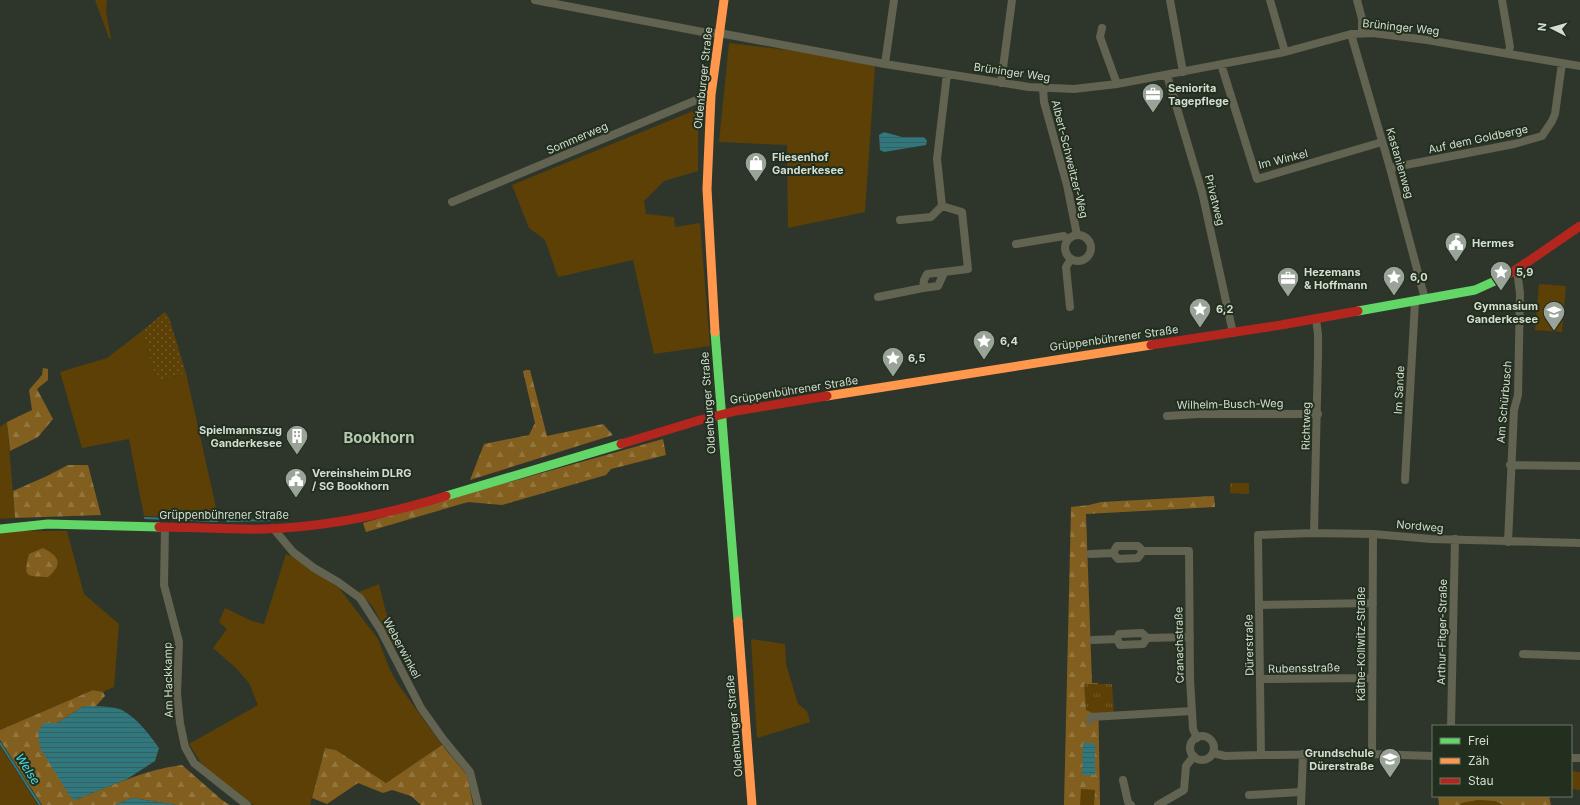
<svg xmlns="http://www.w3.org/2000/svg" width="1580" height="805" viewBox="0 0 1580 805" font-family="Inter,sans-serif">
<style>
.grass{fill:#5c4006;fill-rule:evenodd}
.forest{fill:url(#forest-firs)}
.park{fill:url(#park-tufts)}
.garden{fill:url(#garden-dots)}
.water{fill:url(#water-rules)}
.lines{fill:none;stroke-linecap:round;stroke-linejoin:round}
.stream{stroke:#30787d;stroke-width:2}
.street{stroke:#626350;stroke-width:8}
.fast{stroke:#63d668;stroke-width:9}
.slow{stroke:#ff974d;stroke-width:9}
.jam{stroke:#b3261e;stroke-width:9}
.labels{text-anchor:middle;dominant-baseline:central;stroke-width:4;stroke-linejoin:round;paint-order:stroke}
.street-label{font-size:11px;fill:#d4ddd2;stroke:#222f1e}
.poi-label{font-size:11px;font-weight:bold;fill:#d4ddd2;stroke:#222f1e;text-anchor:start}
.water-label{font-size:12px;font-style:italic;fill:#44dee9;stroke:#222f1e}
.district-label{font-size:15px;font-weight:bold;fill:#b8c9b3;stroke:#222f1e}
</style>
<defs>
<pattern id="forest-firs" width="22" height="20" patternUnits="userSpaceOnUse"><rect width="22" height="20" fill="#825f1e"/><path d="M5 1l3.5 6h-7zM16 11l3.5 6h-7z" fill="#93763e"/></pattern>
<pattern id="park-tufts" width="24" height="20" patternUnits="userSpaceOnUse"><rect width="24" height="20" fill="#5c4006"/><path d="M3 7l-1-3M5 7V3M7 7l1-3M15 17l-1-3M17 17v-4M19 17l1-3" fill="none" stroke="#725b29"/></pattern>
<pattern id="garden-dots" width="8" height="8" patternUnits="userSpaceOnUse"><rect width="8" height="8" fill="#5c4006"/><path d="M2 2h.1M6 6h.1" fill="none" stroke="#725b29" stroke-width="1.8" stroke-linecap="round"/></pattern>
<pattern id="water-rules" width="6" height="5" patternUnits="userSpaceOnUse"><rect width="6" height="5" fill="#30787d"/><path d="M0 2.5h6" fill="none" stroke="#376061"/></pattern>
</defs>
<rect width="100%" height="100%" fill="#2e362c"/>
<path class="grass" d="M95 0H107L106 11 111 39 109 38Z
M729 43 805 52 875 66 865 212 788 228 787 145 719 142Z
M698 109V171L664 181 644 201 646 214 674 217 675 227 700 223 710 346 654 354 633 260 558 277 545 240 529 228 512 185Z
M1539 284 1566 286 1562 332 1535 330Z
M142 331 157 382 186 373 217 512V519L144 516 129 439 82 448 60 372 107 358Z
M7 422 15 518 0 519V427Z
M19 531H67L84 594 119 624 114 687 103 692 93 690 0 730V533ZM43 548C55 554 62 560 54 572Z
M286 554 304 562 339 588 378 639 390 670 398 684 442 745 386 783 336 750 325 748 310 805H254L230 789 201 763 189 744 258 705 249 683 236 668 213 648 227 629 219 622 225 608 252 621 264 624Z
M379 584 395 649 373 607 359 592Z
M751 639 785 644 786 664 798 704 807 711 810 722 757 738Z
M0 746 38 805H0Z
M1571 771 1580 772V790L1571 789Z
M1080 789 1095 790 1094 805H1080Z
M1478 800 1495 801 1503 805H1460L1462 803Z"/>
<path class="forest" d="M43 368 48 369V380L37 389 53 419 38 437 10 451 7 422 32 410 29 390 42 375Z
M526 370H530L547 436 603 424 613 435 470 480 484 444 529 435 535 423 523 371Z
M663 439 666 455 611 469 606 475 502 505 468 502 366 532 363 523Z
M68 465H88L101 515 15 518 13 491 47 476Z
M1214 496 1215 507 1086 514 1092 683H1098L1100 805H1094L1095 790 1081 789 1080 805H1064L1071 507 1089 505 1101 502Z
M43 548C60 556 63 565 48 577 26 576 23 578 29 554Z
M93 690 103 692 105 696 96 706H84L57 723H44L75 800C110 786 144 770 182 765L222 800 230 805H177L132 798 115 805H42L0 740V730Z
M442 745 467 775 473 805H421L411 796 392 790 383 793 358 783 327 804 312 798 325 748 336 750 386 783Z
M1438 796H1549L1551 805H1503L1495 801 1478 800 1462 803 1460 805H1439Z"/>
<path class="park" d="M1230 483H1249V494L1230 493Z
M1084 684H1112L1114 714 1099 716 1086 710Z"/>
<path class="garden" d="M165 312 169 318 186 373 157 382 142 331Z"/>
<path class="water" d="M884 132 902 137H924L927 141 926 145 884 152 880 150 879 135Z
M84 706C95 706 113 706 122 710 138 719 149 734 159 748L155 761 127 779 75 800 71 798 40 748 38 732 44 723H57Z
M1083 743H1095V775H1082Z
M132 798 177 805H115Z"/>
<g class="lines">
<path class="stream" d="M145 518 217 521
M227 521 272 520
M0 743 40 805"/>
<path class="street" d="M535 0 708 33H719L885 64 1029 87 1074 89 1117 84 1285 52 1351 34 1373 33 1427 40 1580 66
M1170 0 1183 72
M1270 0 1285 52
M1357 0 1362 19V32
M1502 0 1510 47 1508 54
M1102 28 1100 37 1117 84
M1351 34 1390 168 1425 299
M885 64 894 0
M1221 64 1257 179 1382 142
M1167 75 1202 192 1233 333
M1001 83 1012 0
M1043 89 1044 102 1067 185 1077 235
M1390 168 1514 144 1542 136 1552 121 1555 114 1562 63
M452 202 699 99 711 100
M900 220 931 217 942 206
M1065 248a13 13 0 1 1 26 0a13 13 0 1 1-26 0Z
M1016 244 1064 236 1068 240
M923 288 938 286 944 273
M878 297 923 288 924 280 927 274 968 269 962 212 942 206 937 159 947 74
M1070 307 1066 267 1071 259
M1167 416 1198 414H1318
M1510 465 1580 466
M1405 480 1415 302
M165 527 164 585 179 642 177 694 180 723 185 747 194 763 247 805
M273 528 293 552 314 568 338 582 360 598 380 629 421 708 443 739 470 772 478 805
M1314 533 1318 355V334L1316 319
M1508 542 1514 410 1518 395 1520 293 1517 270
M1113 553 1118 559 1138 558 1143 551
M1090 554 1113 553 1117 546H1138L1143 551H1189L1190 679 1193 729 1197 738
M1259 605 1373 603
M1117 639 1120 645 1143 644 1147 638
M1093 640 1117 639 1119 634 1142 633 1147 638 1190 637
M1523 654 1580 656
M1261 679 1372 678
M1090 720 1091 717 1192 711
M1451 726 1455 539
M1190 748a12 12 0 1 1 24 0a12 12 0 1 1-24 0Z
M1213 753 1225 756 1261 755
M1372 754 1373 534
M1433 756 1372 754 1261 755 1258 535 1314 533 1373 534 1431 539 1580 543
M1571 758H1580
M1123 780 1128 802 1131 805
M1249 795 1301 792
M1158 805 1184 790 1186 766 1194 756
M1301 805 1303 754"/>
<path class="fast" d="M1358 311 1475 290 1506 276
M715 332 738 621
M446 496 621 444
M0 529 48 524 159 527"/>
<path class="slow" d="M715 332 707 189 711 95 724 0
M827 396 1151 345
M738 621 752 805"/>
<path class="jam" d="M1506 276 1529 261 1580 226
M1151 345 1281 325 1358 311
M621 444 700 420 736 411 827 396
M159 527C194 527 230 530 265 529 326 527 388 514 446 496"/>
</g>
<defs>
<g id="office-pin" transform="scale(1.15)"><path d="M0 17L-7.5 6A9.5 9.5 0 1 1 7.5 6Z" fill="#9aa398" stroke="#222f1e"/><path d="M-6-3h4V-5.5h4V-3h4V5H-6ZM-1-4.5V-3h2v-1.5ZM-6 0V1H6V0Z" fill="#fff"/></g>
<g id="shop-pin" transform="scale(1.15)"><path d="M0 17L-7.5 6A9.5 9.5 0 1 1 7.5 6Z" fill="#9aa398" stroke="#222f1e"/><path d="M-5-2.5h2.3a2.7 3.5 0 0 1 5.4 0H5L5.5 6h-11ZM-1.5-2.5h3a1.5 2.3 0 0 0-3 0Z" fill="#fff"/></g>
<g id="civic-pin" transform="scale(1.15)"><path d="M0 17L-7.5 6A9.5 9.5 0 1 1 7.5 6Z" fill="#9aa398" stroke="#222f1e"/><path d="M-.6-6.5H3V-4.5H.6V-3L4-1V1h2V6H-6V1h2V-1L-.6-3ZM-1.2 2.5V6h2.4V2.5Z" fill="#fff"/></g>
<g id="sight-pin" transform="scale(1.15)"><path d="M0 17L-7.5 6A9.5 9.5 0 1 1 7.5 6Z" fill="#9aa398" stroke="#222f1e"/><path d="M0-6L1.8-2.2L6-1.7L2.9 1.2L3.7 5.4L0 3.3L-3.7 5.4L-2.9 1.2L-6-1.7L-1.8-2.2Z" fill="#fff"/></g>
<g id="school-pin" transform="scale(1.15)"><path d="M0 17L-7.5 6A9.5 9.5 0 1 1 7.5 6Z" fill="#9aa398" stroke="#222f1e"/><path d="M0-5L7-2L0 1L-7-2ZM-4 1L0 2.5L4 1V4Q0 6-4 4Z" fill="#fff"/></g>
<g id="building-pin" transform="scale(1.15)"><path d="M0 17L-7.5 6A9.5 9.5 0 1 1 7.5 6Z" fill="#9aa398" stroke="#222f1e"/><path d="M-4-6H4V6H1V3H-1V6H-4ZM-2.5-4.3h1.7v1.8h-1.7ZM.8-4.3h1.7v1.8H.8ZM-2.5-1h1.7V.8h-1.7ZM.8-1h1.7V.8H.8Z" fill="#fff"/></g>
</defs>
<g fill-rule="evenodd">
<use href="#office-pin" x="1153" y="94"/>
<use href="#shop-pin" x="756" y="163"/>
<use href="#civic-pin" x="1456" y="243"/>
<use href="#sight-pin" x="1501" y="272"/>
<use href="#sight-pin" x="1394" y="277"/>
<use href="#office-pin" x="1288" y="278"/>
<use href="#sight-pin" x="1200" y="309"/>
<use href="#school-pin" x="1554" y="312"/>
<use href="#sight-pin" x="984" y="341"/>
<use href="#sight-pin" x="893" y="358"/>
<use href="#building-pin" x="297" y="436"/>
<use href="#civic-pin" x="296" y="479"/>
<use href="#school-pin" x="1390" y="759"/>
</g>
<g class="labels">
<g class="street-label">
<text transform="translate(1401 27) rotate(6)">Brüninger Weg</text>
<text transform="translate(1012 72) rotate(8)">Brüninger Weg</text>
<text transform="translate(703 78) rotate(-84)">Oldenburger Straße</text>
<text transform="translate(577 138) rotate(-23)">Sommerweg</text>
<text transform="translate(1478 139) rotate(-12)">Auf dem Goldberge</text>
<text transform="translate(1070 159) rotate(76)">Albert-Schweitzer-Weg</text>
<text transform="translate(1283 159) rotate(-14)">Im Winkel</text>
<text transform="translate(1400 163) rotate(74)">Kastanienweg</text>
<text transform="translate(1215 200) rotate(76)">Privatweg</text>
<text transform="translate(1114 338) rotate(-8)">Grüppenbührener Straße</text>
<text transform="translate(794 390) rotate(-9)">Grüppenbührener Straße</text>
<text transform="translate(1399 390) rotate(-87)">Im Sande</text>
<text transform="translate(1504 402) rotate(-85)">Am Schürbusch</text>
<text transform="translate(708 403) rotate(-94)">Oldenburger Straße</text>
<text transform="translate(1230 404) rotate(-1)">Wilhelm-Busch-Weg</text>
<text transform="translate(1306 426) rotate(-89)">Richtweg</text>
<text x="224" y="515">Grüppenbührener Straße</text>
<text transform="translate(1420 526) rotate(5)">Nordweg</text>
<text transform="translate(1442 632) rotate(-89)">Arthur-Fitger-Straße</text>
<text transform="translate(1361 644) rotate(-90)">Käthe-Kollwitz-Straße</text>
<text transform="translate(1179 645) rotate(-91)">Cranachstraße</text>
<text transform="translate(1249 645) rotate(-91)">Dürerstraße</text>
<text transform="translate(402 648) rotate(62)">Weberwinkel</text>
<text transform="translate(1304 668) rotate(-1)">Rubensstraße</text>
<text transform="translate(168 680) rotate(-91)">Am Hackkamp</text>
<text transform="translate(734 726) rotate(-95)">Oldenburger Straße</text>
</g>
<g class="poi-label">
<text x="1168" y="88">Seniorita<tspan x="1168" dy="13">Tagepflege</tspan></text>
<text x="772" y="157">Fliesenhof<tspan x="772" dy="13">Ganderkesee</tspan></text>
<text x="1472" y="243">Hermes</text>
<text x="1304" y="272">Hezemans<tspan x="1304" dy="13">&amp; Hoffmann</tspan></text>
<text x="1516" y="272">5,9</text>
<text x="1410" y="277">6,0</text>
<text x="1538" y="306" text-anchor="end">Gymnasium<tspan x="1538" dy="13">Ganderkesee</tspan></text>
<text x="1216" y="309">6,2</text>
<text x="1000" y="341">6,4</text>
<text x="908" y="358">6,5</text>
<text x="282" y="430" text-anchor="end">Spielmannszug<tspan x="282" dy="13">Ganderkesee</tspan></text>
<text x="312" y="473">Vereinsheim DLRG<tspan x="312" dy="13">/ SG Bookhorn</tspan></text>
<text x="1374" y="753" text-anchor="end">Grundschule<tspan x="1374" dy="13">Dürerstraße</tspan></text>
</g>
<g class="water-label">
<text transform="translate(28 769) rotate(57)">Welse</text>
</g>
<g class="district-label">
<text x="379" y="437">Bookhorn</text>
</g>
</g>
<rect x="1432" y="725" width="140" height="72" fill="#222f1e" stroke="#697566"/>
<rect x="1440" y="738" width="20" height="6" fill="#63d668" stroke="#697566"/>
<text x="1468" y="745" font-size="12" fill="#d4ddd2">Frei</text>
<rect x="1440" y="758" width="20" height="6" fill="#ff974d" stroke="#697566"/>
<text x="1468" y="765" font-size="12" fill="#d4ddd2">Zäh</text>
<rect x="1440" y="778" width="20" height="6" fill="#b3261e" stroke="#697566"/>
<text x="1468" y="785" font-size="12" fill="#d4ddd2">Stau</text>
<g transform="translate(1552 28) rotate(276)" stroke="#222f1e" stroke-width="3" paint-order="stroke">
<path d="M0-3L7 15L0 10L-7 15Z" fill="#d4ddd2"/>
<text y="-6" font-size="11" font-weight="bold" text-anchor="middle" fill="#d4ddd2">N</text>
</g>
</svg>
